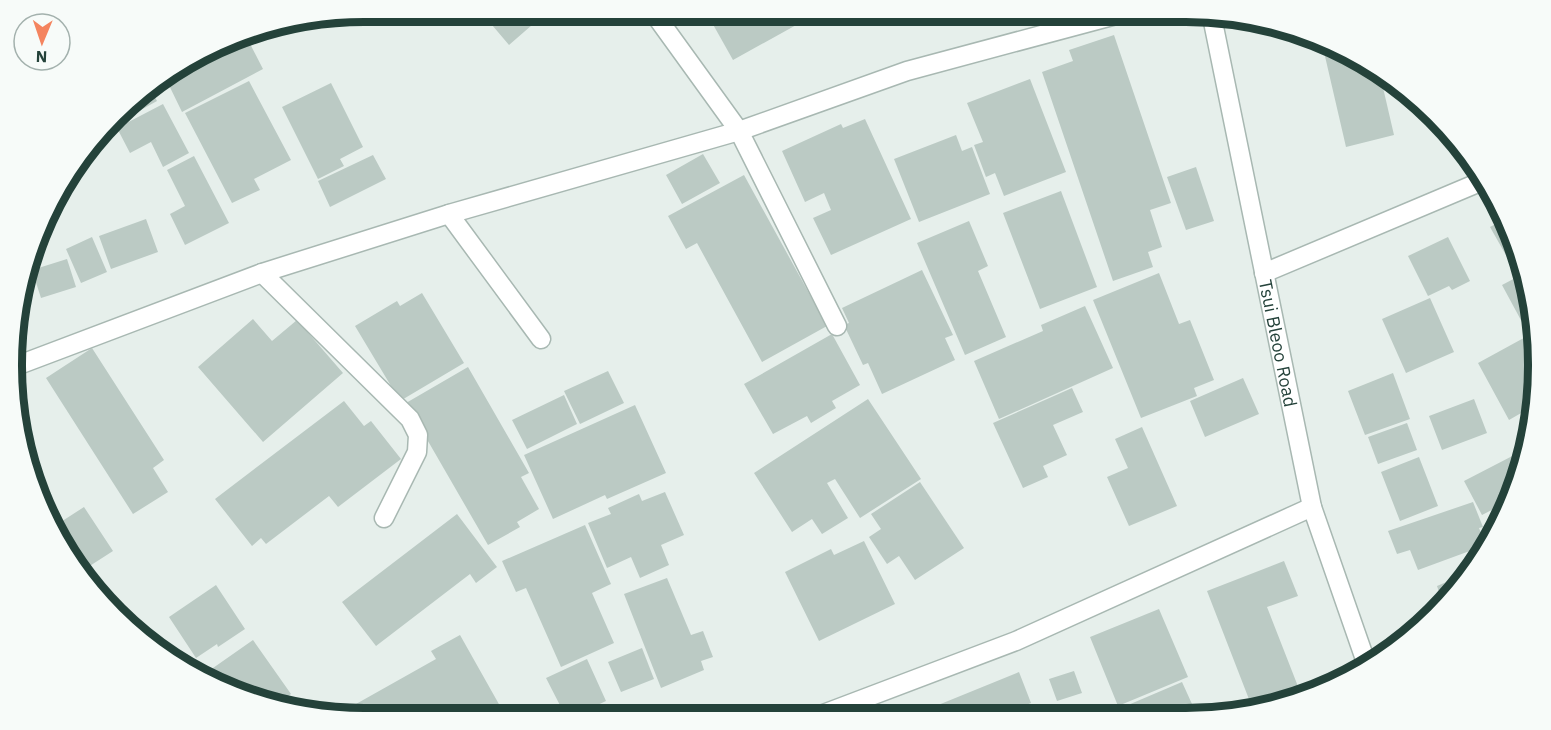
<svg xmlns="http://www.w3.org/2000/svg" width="1551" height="730" viewBox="0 0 1551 730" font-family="'IBM Plex Sans',sans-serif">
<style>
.building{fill:#bbcac4}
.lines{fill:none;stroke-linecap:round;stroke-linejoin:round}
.minor-casing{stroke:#a8b8b2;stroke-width:21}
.minor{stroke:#fff;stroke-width:18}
.labels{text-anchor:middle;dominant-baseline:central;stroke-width:5;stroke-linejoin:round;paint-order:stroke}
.street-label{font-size:18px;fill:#24423a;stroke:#f7fbf9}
.rim{fill:none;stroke:#24423a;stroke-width:8}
</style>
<rect width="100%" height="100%" fill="#e6efeb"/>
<path class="building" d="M481 12H547L509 45Z
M706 12H814L816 14 733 60Z
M928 12H955L933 22Z
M245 34 263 69 182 112 165 77Z
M1114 35 1171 203 1150 210 1162 247 1148 252 1153 267 1113 281 1042 72 1073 61 1069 50Z
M1321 39 1381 79 1394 135 1346 147Z
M1030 79 1066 172 1004 196 995 173 986 177 974 145 983 142 967 103Z
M249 81 291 160 254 179 260 190 232 203 185 113Z
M331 83 363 147 340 159 344 166 318 179 282 107Z
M149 86 157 101 112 126Z
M163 104 189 153 163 167 151 142 130 153 117 128Z
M865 119 911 219 831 255 813 218 831 210 824 193 805 202 782 151 841 124 843 128Z
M956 135 962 151 972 147 990 194 919 222 894 159Z
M703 154 720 183 682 204 666 175Z
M373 155 386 179 330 207 318 181Z
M194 156 229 223 185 245 170 214 185 206 167 170Z
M1196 167 1214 221 1186 230 1167 177Z
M744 175 827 326 762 362 697 243 686 249 668 216Z
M1061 191 1097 287 1040 309 1003 213Z
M146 219 158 252 111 269 99 236Z
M1505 219 1512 230 1517 252 1507 257 1490 227Z
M969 221 988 266 978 271 1006 337 965 355 917 243Z
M92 237 107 272 81 283 66 249Z
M1448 237 1470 281 1452 290 1449 286 1428 296 1408 256Z
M67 259 76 287 41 298 32 270Z
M922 270 953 335 945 338 955 360 882 394 868 363 863 365 844 325 849 323 842 308Z
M1159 273 1179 324 1190 320 1214 380 1194 388 1197 396 1141 418 1093 300Z
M1521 275 1539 365 1530 408 1509 420 1478 363 1529 335 1502 285Z
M422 293 464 363 400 401 355 326 397 301 400 306Z
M1430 298 1454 352 1406 373 1382 319Z
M1085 306 1113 368 999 419 974 361 1043 331 1041 325Z
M253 319 272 341 297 320 343 373 263 442 198 367Z
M832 334 860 385 832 401 836 408 811 423 807 416 773 434 744 384Z
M92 348 164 460 153 468 168 492 133 514 46 378Z
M468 367 529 473 521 477 539 509 517 522 520 527 488 545 406 403Z
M608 371 624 403 580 424 564 391Z
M1393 373 1410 419 1365 435 1348 391Z
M1243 378 1259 414 1205 437 1190 401Z
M1072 388 1083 412 1053 425 1067 455 1043 466 1048 477 1023 488 993 423Z
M564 395 577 424 527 449 512 420Z
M868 399 921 479 860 518 835 479 827 483 848 518 822 534 812 519 792 532 754 473Z
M1474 399 1487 433 1442 450 1429 416Z
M344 401 364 426 371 421 401 459 338 507 329 496 266 544 261 538 252 546 215 499Z
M635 405 666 473 607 499 605 495 553 519 524 455Z
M1407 423 1417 450 1378 464 1368 437Z
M1142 427 1177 506 1129 526 1107 477 1128 468 1115 439Z
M1522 451 1511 501V500L1482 515 1464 481Z
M1419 457 1438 506 1400 521 1381 472Z
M920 482 964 548 915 580 899 556 887 564 869 537 881 529 871 514Z
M665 492 684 535 661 545 669 565 640 578 631 557 607 568 588 523 611 514 608 508 639 494 642 501Z
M1473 502 1483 527 1479 528 1486 545 1418 570 1410 550 1397 554 1388 531Z
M84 507 113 551 85 569 53 527Z
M457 514 497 567 476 583 470 574 376 646 342 602Z
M585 525 611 584 592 593 614 643 561 667 526 588 516 592 502 561Z
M864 541 895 604 819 641 785 572 831 549 834 555Z
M1284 561 1298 596 1267 607 1299 689 1252 707 1207 591Z
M1470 572 1466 580 1432 614 1428 604 1441 598 1437 586Z
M667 578 691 635 703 631 713 657 701 661 704 670 661 688 624 594Z
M216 585 245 629 218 647 217 644 196 658 169 617Z
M1159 609 1188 677 1118 706 1090 637Z
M460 635 500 706 495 709 500 718H365L340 713 436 659 431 651Z
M253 640 291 694 281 701 230 691 203 675Z
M642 648 654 679 621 692 608 662Z
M587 659 606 701 572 717H566L546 678Z
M1074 671 1082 693 1057 701 1049 679Z
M1019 672 1031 703 998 716H917L916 714Z
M1182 682 1197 715H1125L1121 708Z"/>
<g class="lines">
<g class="minor-casing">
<g id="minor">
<path d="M653 12 739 131 837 326"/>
<path id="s1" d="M1212 17 1312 507 1367 665"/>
<path d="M449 214 541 339"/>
<path d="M262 273 410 419 418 435 417 452 384 518"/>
<path d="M1264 273 1480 182"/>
<path d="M16 366 262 273 449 214 739 131 907 71 1127 12"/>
<path d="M818 716 1016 641 1312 507"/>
</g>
</g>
<use href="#minor" class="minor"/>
</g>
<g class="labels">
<g class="street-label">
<text stroke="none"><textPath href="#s1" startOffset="333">Tsui Bleoo Road</textPath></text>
</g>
</g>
<path d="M0 0H1551V730H0ZM364 22H1186A342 342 0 0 1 1528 364V366A342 342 0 0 1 1186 708H364A342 342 0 0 1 22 366V364A342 342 0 0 1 364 22Z" fill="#f7fbf9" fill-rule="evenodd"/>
<path class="rim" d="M364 22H1186A342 342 0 0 1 1528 364V366A342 342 0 0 1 1186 708H364A342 342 0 0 1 22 366V364A342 342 0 0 1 364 22Z"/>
<g transform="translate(42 42) rotate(182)"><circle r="28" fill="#f7fbf9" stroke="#a3b1ad" stroke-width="1.5"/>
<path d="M0-4.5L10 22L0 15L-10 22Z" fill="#f4845f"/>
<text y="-9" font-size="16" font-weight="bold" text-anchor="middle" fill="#24423a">N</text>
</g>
</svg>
